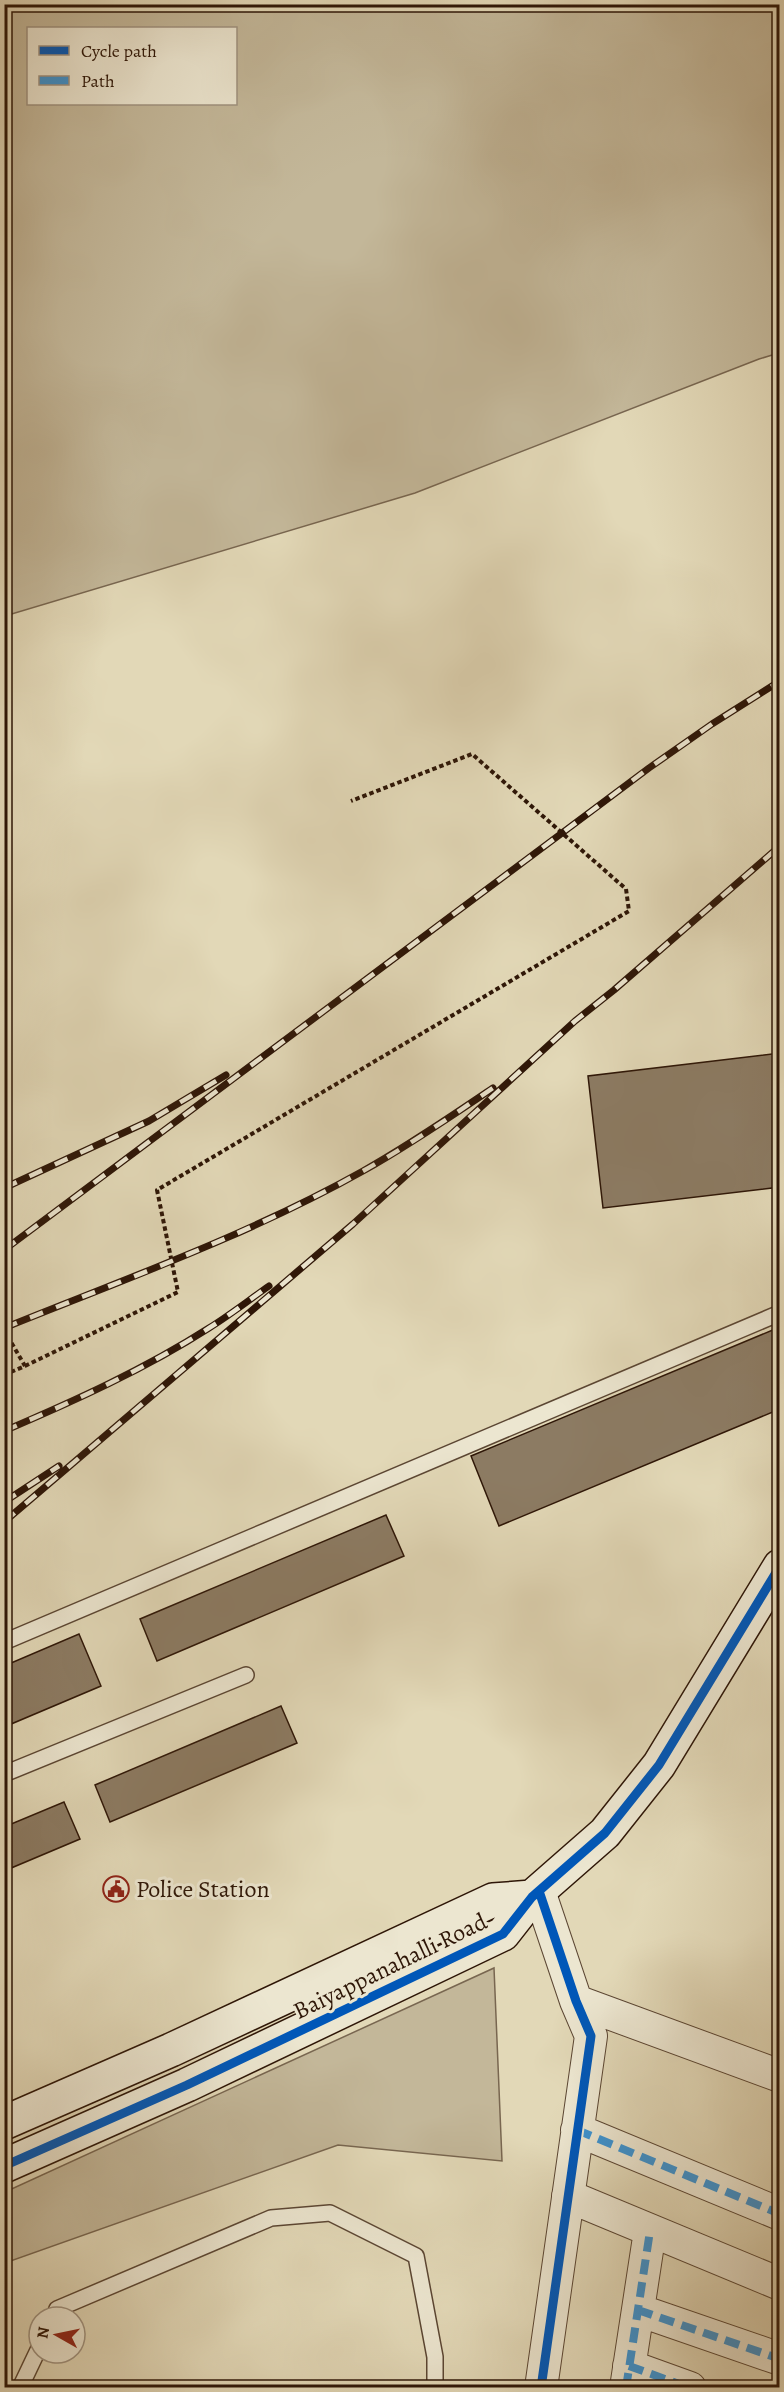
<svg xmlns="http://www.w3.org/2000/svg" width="784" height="2392" viewBox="0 0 784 2392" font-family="Alegreya,serif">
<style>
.green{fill:#c3b799;stroke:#786650;stroke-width:1.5;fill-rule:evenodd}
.building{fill:#8c7b63;stroke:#2e1607;stroke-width:1.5}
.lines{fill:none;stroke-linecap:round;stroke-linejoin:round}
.lane-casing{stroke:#5b4633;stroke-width:18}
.street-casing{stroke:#5b4633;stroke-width:34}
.secondary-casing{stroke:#2e1607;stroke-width:36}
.path{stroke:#2e1607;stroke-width:4;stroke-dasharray:4.5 3;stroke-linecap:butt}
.lane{stroke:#ece6d0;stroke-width:15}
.street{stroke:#ece6d0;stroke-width:32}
.secondary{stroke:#ece6d0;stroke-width:33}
.rail-casing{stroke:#2e1607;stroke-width:7}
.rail{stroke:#ece6d0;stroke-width:4.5;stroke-dasharray:14;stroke-linecap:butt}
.quiet{stroke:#3c93d1;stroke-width:8;stroke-dasharray:15 8;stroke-linecap:butt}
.cycleway-casing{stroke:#ece6d0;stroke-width:13}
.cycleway{stroke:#0057b8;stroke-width:9}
.labels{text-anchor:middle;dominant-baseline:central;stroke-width:6;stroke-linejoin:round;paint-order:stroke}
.poi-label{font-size:24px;fill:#2e1607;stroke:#ece6d0;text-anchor:start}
.street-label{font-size:24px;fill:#2e1607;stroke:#ece6d0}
</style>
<rect width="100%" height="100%" fill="#e2d8b7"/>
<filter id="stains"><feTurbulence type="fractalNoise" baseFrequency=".00333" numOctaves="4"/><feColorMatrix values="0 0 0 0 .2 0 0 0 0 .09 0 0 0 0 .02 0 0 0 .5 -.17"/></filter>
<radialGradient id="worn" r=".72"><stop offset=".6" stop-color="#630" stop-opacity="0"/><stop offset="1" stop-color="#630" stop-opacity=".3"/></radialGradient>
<path class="green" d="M5 4 779 5V353L759 359 415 493 5 616ZM28 28H236V104H28Z
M494 1968 502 2161 338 2145 5 2263V2192Z"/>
<path class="building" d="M780 1053V1187L603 1208 588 1076Z
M780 1327V1409L499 1526 471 1456Z
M386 1515 404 1556 157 1661 140 1619Z
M79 1634 101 1686 4 1727V1666Z
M281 1706 297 1743 110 1822 95 1785Z
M64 1802 80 1839 4 1871V1827Z"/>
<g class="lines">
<g class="lane-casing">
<path id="lane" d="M4 1642 780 1313
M4 1774 246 1675
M54 2317 57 2309 271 2218 330 2213 416 2256 435 2357V2388
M20 2388 39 2348"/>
</g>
<g class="street-casing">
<path id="street" d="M539 1891 576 2001 591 2036 541 2388
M576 2001 780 2076
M577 2130 780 2214
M568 2196 780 2284
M638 2310 780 2359
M629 2366 690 2388
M626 2388 650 2231"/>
</g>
<g class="secondary-casing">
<path id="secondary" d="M4 2123 171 2050 493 1900 532 1897
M4 2166 187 2085 503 1934 532 1897 605 1833 659 1765 780 1566"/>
</g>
<path class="path" d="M4 1330 25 1366 4 1375
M25 1366 178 1292 157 1190 629 911 626 889 472 754 351 801"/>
<use href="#lane" class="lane"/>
<use href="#street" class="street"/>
<use href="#secondary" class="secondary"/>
<g class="rail-casing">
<path id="rail" d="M4 1188 149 1121 226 1075
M4 1250 649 768 712 724 780 681
M4 1328C125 1279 249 1235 363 1171 408 1146 450 1117 493 1088
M4 1431C74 1401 145 1369 209 1328 230 1315 249 1300 269 1286
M4 1502 59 1466
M4 1522 353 1224 575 1021 614 990 780 846"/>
</g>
<use href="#rail" class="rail"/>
<path class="quiet" d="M577 2130 780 2214
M638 2310 780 2359
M629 2366 690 2388
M626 2388 650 2231"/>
<g class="cycleway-casing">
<path id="cycleway" d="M539 1891 576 2001 591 2036 541 2388
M4 2166 187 2085 503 1934 532 1897 605 1833 659 1765 780 1566"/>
</g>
<use href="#cycleway" class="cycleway"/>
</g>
<defs>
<g id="civic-ring" transform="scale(1.35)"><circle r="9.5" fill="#ece6d0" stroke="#8f2418" stroke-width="1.5"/><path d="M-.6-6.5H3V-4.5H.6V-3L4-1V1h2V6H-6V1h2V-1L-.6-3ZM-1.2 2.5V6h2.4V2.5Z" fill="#8f2418"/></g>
</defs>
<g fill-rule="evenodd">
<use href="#civic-ring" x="116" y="1889"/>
</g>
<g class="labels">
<g class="poi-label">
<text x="136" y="1889">Police Station</text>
</g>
<g class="street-label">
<text transform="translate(390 1966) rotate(-26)">Baiyappanahalli Road</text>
</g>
</g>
<rect width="784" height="2392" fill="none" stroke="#e2d8b7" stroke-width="24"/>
<rect x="6" y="6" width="772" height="2380" fill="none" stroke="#2e1607" stroke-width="3"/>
<rect x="12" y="12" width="760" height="2368" fill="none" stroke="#2e1607" stroke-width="1.5"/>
<rect x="27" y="27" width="210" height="78" fill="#ece6d0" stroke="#a09380" stroke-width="1.5"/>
<rect x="39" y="46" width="30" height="9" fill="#0057b8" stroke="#a09380" stroke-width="1.5"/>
<text x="81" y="57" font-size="18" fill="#2e1607">Cycle path</text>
<rect x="39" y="76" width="30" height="9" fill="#3c93d1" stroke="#a09380" stroke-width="1.5"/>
<text x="81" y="87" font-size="18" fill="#2e1607">Path</text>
<g transform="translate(57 2335) rotate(279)"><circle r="28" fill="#ece6d0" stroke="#a09380" stroke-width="1.5"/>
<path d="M0-4.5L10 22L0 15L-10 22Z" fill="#8f2418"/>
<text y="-9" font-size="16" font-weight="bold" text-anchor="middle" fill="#2e1607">N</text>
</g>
<rect width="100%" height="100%" filter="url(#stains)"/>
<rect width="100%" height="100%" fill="url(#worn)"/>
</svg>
